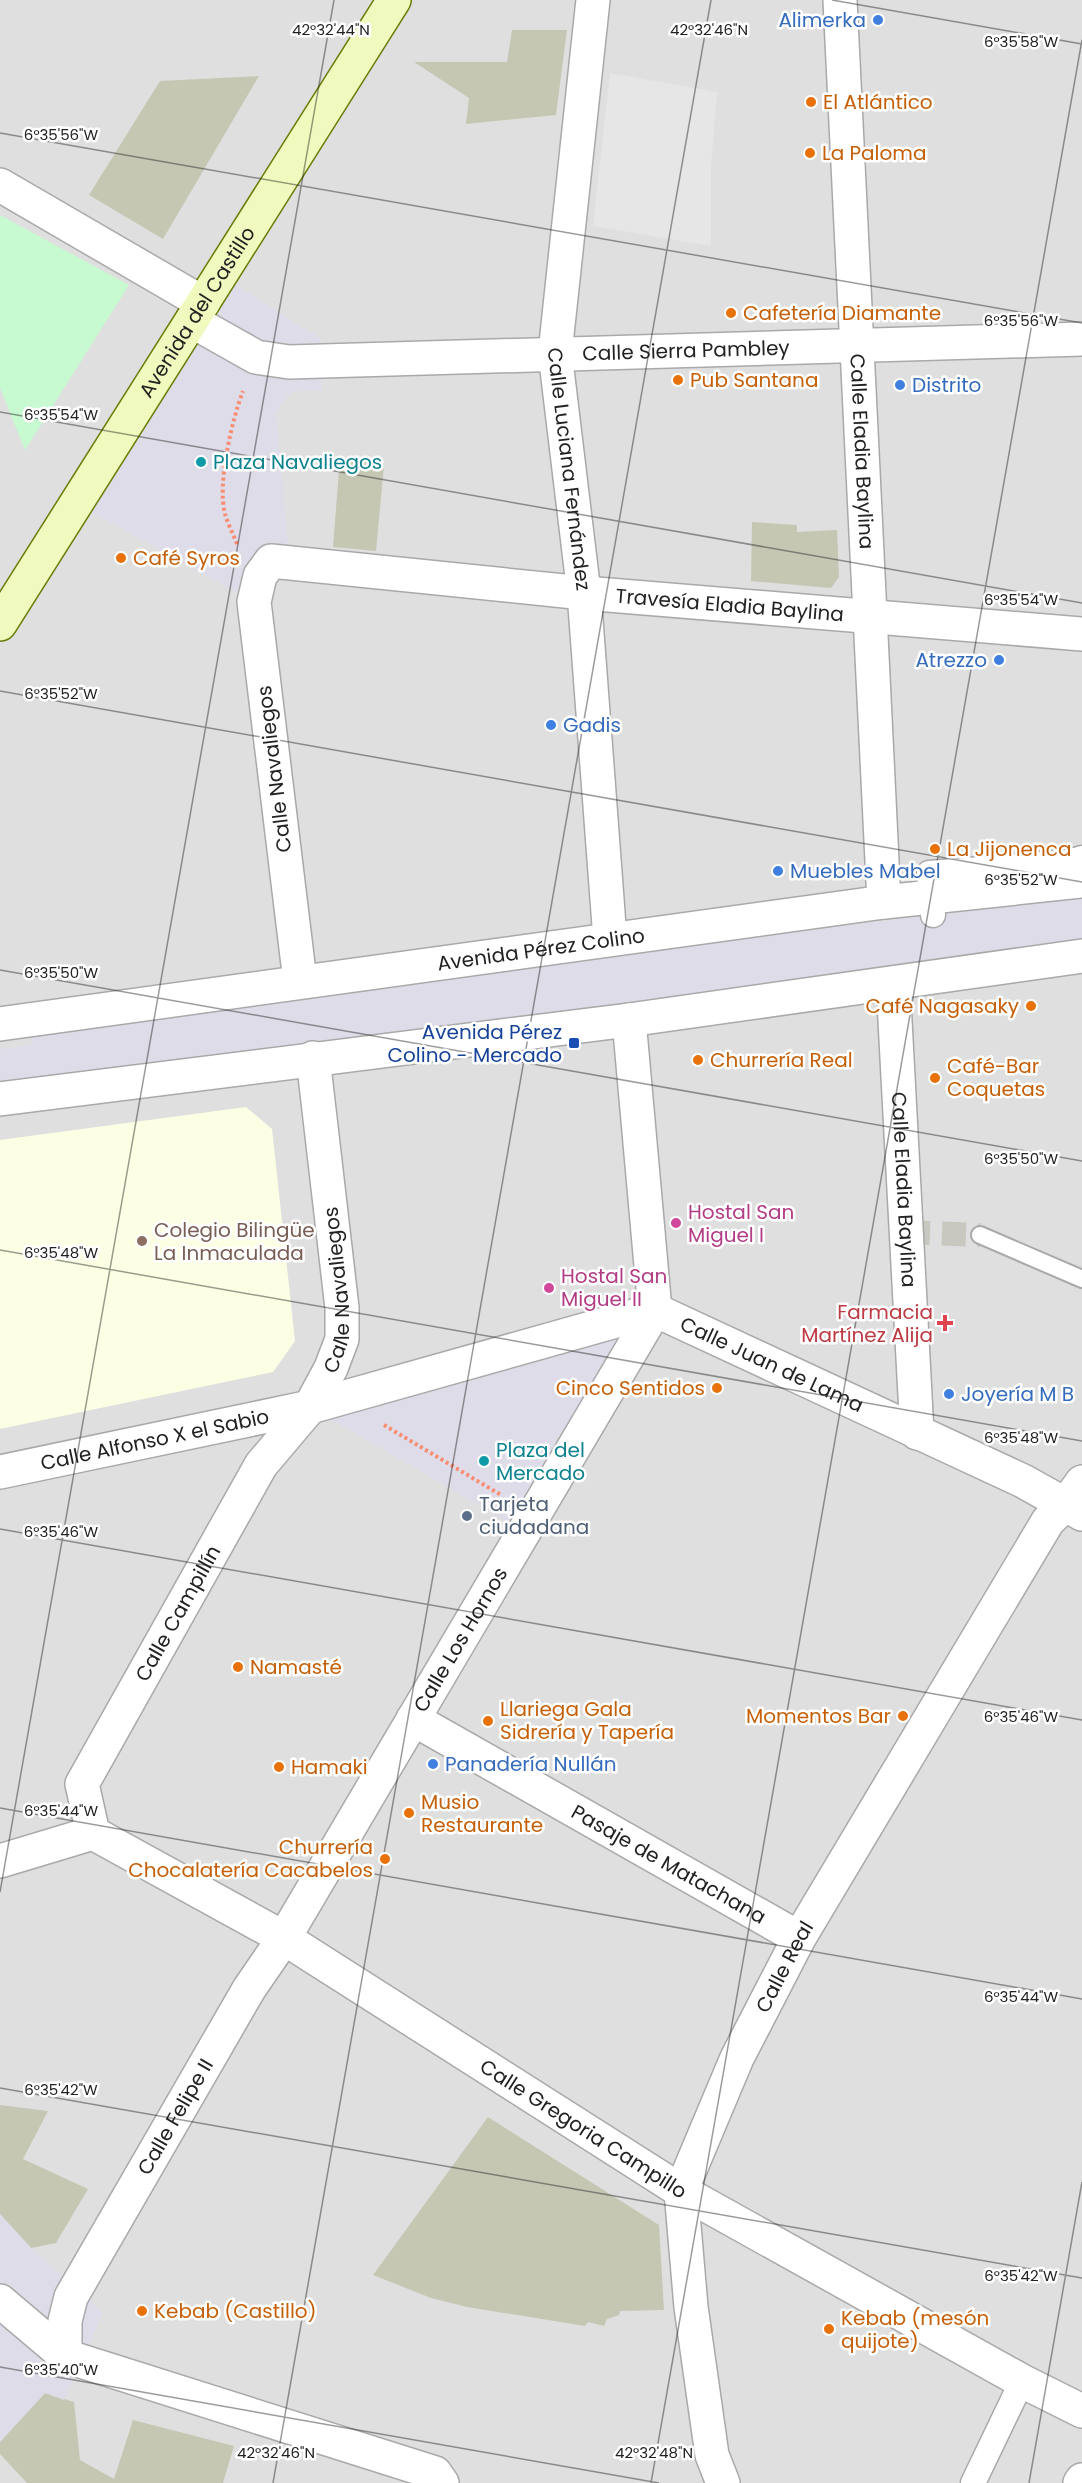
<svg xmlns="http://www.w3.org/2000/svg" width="1082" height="2483" viewBox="0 0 1082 2483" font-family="Poppins,sans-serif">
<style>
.residential{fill:#e0dfdf}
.education{fill:#fcffe4}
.construction{fill:#c5c7b3}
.park{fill:#c7fad0}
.parking{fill:#e6e6e6}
.plaza{fill:#dedce8}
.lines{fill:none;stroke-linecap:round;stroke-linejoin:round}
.pedestrian-tunnel{stroke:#c8c7c0;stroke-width:24;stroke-dasharray:24 12;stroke-linecap:butt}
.service-casing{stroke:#a9a9a9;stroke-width:20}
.pedestrian-casing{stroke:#a9a9a9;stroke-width:27}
.minor-casing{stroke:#a9a9a9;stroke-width:36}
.tertiary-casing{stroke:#a9a9a9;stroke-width:36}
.secondary-casing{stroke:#647d05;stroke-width:36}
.path{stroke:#fa8c71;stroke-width:4;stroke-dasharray:3 3;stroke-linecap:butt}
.service{stroke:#fff;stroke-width:16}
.pedestrian{stroke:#fff;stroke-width:24}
.minor{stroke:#fff;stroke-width:33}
.tertiary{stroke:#fff;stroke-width:33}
.secondary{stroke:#f1fabe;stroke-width:33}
.ticks{fill:none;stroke:#222;stroke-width:1.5;stroke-opacity:0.45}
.shop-dot{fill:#3f7fe0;stroke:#fff;stroke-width:2}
.food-dot{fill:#e8710a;stroke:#fff;stroke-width:2}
.culture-dot{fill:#0f9aa8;stroke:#fff;stroke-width:2}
.transit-dot{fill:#1a4fb4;stroke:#fff;stroke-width:2}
.hotel-dot{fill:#d1479c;stroke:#fff;stroke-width:2}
.education-dot{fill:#8d6e63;stroke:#fff;stroke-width:2}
.health-dot{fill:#e0444e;stroke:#fff;stroke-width:2}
.service-dot{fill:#5c6f8a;stroke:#fff;stroke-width:2}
.labels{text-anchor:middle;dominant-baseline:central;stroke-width:5;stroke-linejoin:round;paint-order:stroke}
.shop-label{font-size:20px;fill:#366cbe;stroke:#fff;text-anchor:start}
.food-label{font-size:20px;fill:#c56008;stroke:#fff;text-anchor:start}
.street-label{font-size:20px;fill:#222;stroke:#fff}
.culture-label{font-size:20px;fill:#0d838f;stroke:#fff;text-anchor:start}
.transit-label{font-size:20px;fill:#164399;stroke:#fff;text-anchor:end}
.hotel-label{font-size:20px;fill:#b23c85;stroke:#fff;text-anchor:start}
.education-label{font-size:20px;fill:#785e54;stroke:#fff;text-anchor:start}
.health-label{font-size:20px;fill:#be3a42;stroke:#fff;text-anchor:end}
.service-label{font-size:20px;fill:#4e5e75;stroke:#fff;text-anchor:start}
.ticks-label{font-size:15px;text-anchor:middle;fill:#222;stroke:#fff;stroke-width:5;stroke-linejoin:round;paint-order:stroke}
</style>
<rect width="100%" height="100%" fill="#f2f0e8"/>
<path class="residential" d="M0 0H1082V2483H0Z"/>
<path class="education" d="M246 1107 272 1129 295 1341 273 1372 0 1429V1140Z"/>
<path class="construction" d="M512 30H567L556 115 466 124 469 98 414 62H507Z
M259 76 163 239 89 195 160 81Z
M340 457 384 465 376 551 333 547Z
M752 522 797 525V532L837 530 839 577 831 588 751 581Z
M0 2105 48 2111 23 2159 88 2189 56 2243 31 2248 0 2214Z
M488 2117 659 2225 664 2310 620 2311 619 2315 607 2319 604 2326 588 2322 585 2326 467 2307 431 2298 373 2275Z
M45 2393 74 2402 80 2460 114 2479 133 2420 234 2446 223 2483H27L0 2454V2442Z"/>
<path class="park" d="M0 215 129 285 25 450 0 388Z"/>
<path class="parking" d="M610 73 717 92 711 166V246L593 226Z"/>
<path class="plaza" d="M232 283 320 338 322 390 291 392 276 413 290 563 254 602 92 512Z
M1082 896V942L0 1086V1049L32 1045 30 1028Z
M655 1310 523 1531 310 1407Z
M0 2214 31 2248 103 2313 64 2400 45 2393 0 2442Z"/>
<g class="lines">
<path class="pedestrian-tunnel" d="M906 1232 980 1235"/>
<g class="service-casing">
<path id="service" d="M980 1235 1082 1279"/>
</g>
<g class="pedestrian-casing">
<path id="pedestrian" d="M933 915 929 873 1068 862 1082 858
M973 2483 1022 2381"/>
</g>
<g class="minor-casing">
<g id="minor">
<path id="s1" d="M593 0 555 353 584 593 610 939"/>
<path id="s2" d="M840 0 884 902"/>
<path d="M0 185 203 303"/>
<path id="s3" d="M192 321 256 357 289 362 1082 339"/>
<path id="s4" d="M300 981 254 602 260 576 271 561 584 593 1082 634"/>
<path id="s5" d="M893 983 917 1433"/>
<path d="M629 1020 655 1310"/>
<path id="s6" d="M0 1024 884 902 1082 881"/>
<path id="s7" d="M0 1472 310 1407 655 1310 1023 1481 1082 1514"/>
<path id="s8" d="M413 1719 799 1938"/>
<path id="s9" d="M93 1833 284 1938 681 2191 1022 2381 1082 2411"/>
<path id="s10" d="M93 1833 82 1784 261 1465 310 1407 331 1368 342 1339V1308L313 1058"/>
<path d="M0 1861 93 1833"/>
<path d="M0 2301 65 2356 435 2473 442 2483"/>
<path id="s11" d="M65 2356V2321L71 2297 249 1989 284 1938 655 1310"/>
<path id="s12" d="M723 2483 712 2455 691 2307 681 2191 737 2058 799 1938 1048 1521 1066 1504 1082 1482"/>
</g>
</g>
<g class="tertiary-casing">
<path id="tertiary" d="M0 1099 629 1020 1082 956
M1080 2483 1082 2480"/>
</g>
<g class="secondary-casing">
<g id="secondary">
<path id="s13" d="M0 624 394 0"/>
</g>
</g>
<path class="path" d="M237 544C233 534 228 524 225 514 217 483 232 420 243 391
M384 1425 501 1495"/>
<use href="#service" class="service"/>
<use href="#pedestrian" class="pedestrian"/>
<use href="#minor" class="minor"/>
<use href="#tertiary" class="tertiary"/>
<use href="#secondary" class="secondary"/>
</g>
<path class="ticks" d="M832 0 1082 44M0 133 1082 323M0 412 1082 603M0 691 1082 882M0 970 1082 1161M0 1250 1082 1441M0 1529 1082 1720M0 1808 1082 1999M0 1892 334 0M0 2088 1082 2278M0 2367 659 2483M273 2483 711 0M651 2483 1082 40M1029 2483 1082 2182"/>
<g class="shop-dot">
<circle cx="878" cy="20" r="6"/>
<circle cx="900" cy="385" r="6"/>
<circle cx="999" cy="660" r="6"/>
<circle cx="551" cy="725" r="6"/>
<circle cx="778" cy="871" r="6"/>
<circle cx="949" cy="1394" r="6"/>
<circle cx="433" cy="1764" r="6"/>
</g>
<g class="food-dot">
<circle cx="811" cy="102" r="6"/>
<circle cx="810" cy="153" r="6"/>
<circle cx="731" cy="313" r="6"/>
<circle cx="678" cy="380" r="6"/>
<circle cx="121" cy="558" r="6"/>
<circle cx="935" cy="849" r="6"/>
<circle cx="1031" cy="1006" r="6"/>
<circle cx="698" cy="1060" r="6"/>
<circle cx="935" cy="1078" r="6"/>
<circle cx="717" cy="1388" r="6"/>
<circle cx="238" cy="1667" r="6"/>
<circle cx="903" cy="1716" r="6"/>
<circle cx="488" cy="1721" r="6"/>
<circle cx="279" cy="1767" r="6"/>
<circle cx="409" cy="1813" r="6"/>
<circle cx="385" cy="1859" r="6"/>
<circle cx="142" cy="2311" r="6"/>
<circle cx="829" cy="2329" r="6"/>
</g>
<g class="culture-dot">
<circle cx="201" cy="462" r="6"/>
<circle cx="484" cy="1461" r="6"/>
</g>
<rect class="transit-dot" x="568" y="1037" width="12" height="12" rx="3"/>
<g class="hotel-dot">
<circle cx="676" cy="1223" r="6"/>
<circle cx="549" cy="1288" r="6"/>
</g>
<circle class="education-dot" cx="142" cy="1241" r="6"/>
<path class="health-dot" d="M942 1314h6v6h6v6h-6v6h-6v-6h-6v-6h6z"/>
<circle class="service-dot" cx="467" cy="1516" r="6"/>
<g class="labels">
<g class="shop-label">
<text x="866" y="20" text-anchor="end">Alimerka</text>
<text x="912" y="385">Distrito</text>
<text x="987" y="660" text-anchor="end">Atrezzo</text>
<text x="563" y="725">Gadis</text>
<text x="790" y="871">Muebles Mabel</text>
<text x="961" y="1394">Joyería M B</text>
<text x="445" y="1764">Panadería Nullán</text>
</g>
<g class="food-label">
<text x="823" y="102">El Atlántico</text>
<text x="822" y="153">La Paloma</text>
<text x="743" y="313">Cafetería Diamante</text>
<text x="690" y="380">Pub Santana</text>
<text x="133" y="558">Café Syros</text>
<text x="947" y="849">La Jijonenca</text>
<text x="1019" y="1006" text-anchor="end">Café Nagasaky</text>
<text x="710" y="1060">Churrería Real</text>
<text x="947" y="1066">Café-Bar<tspan x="947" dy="23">Coquetas</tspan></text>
<text x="705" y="1388" text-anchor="end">Cinco Sentidos</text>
<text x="250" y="1667">Namasté</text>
<text x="500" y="1709">Llariega Gala<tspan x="500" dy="23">Sidrería y Tapería</tspan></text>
<text x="891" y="1716" text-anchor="end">Momentos Bar</text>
<text x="291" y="1767">Hamaki</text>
<text x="421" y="1802">Musio<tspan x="421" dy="23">Restaurante</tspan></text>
<text x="373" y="1847" text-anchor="end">Churrería<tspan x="373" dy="23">Chocalatería Cacabelos</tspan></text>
<text x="154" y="2311">Kebab (Castillo)</text>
<text x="841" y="2318">Kebab (mesón<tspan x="841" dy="23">quijote)</tspan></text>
</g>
<g class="street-label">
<text stroke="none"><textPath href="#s13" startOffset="369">Avenida del Castillo</textPath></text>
<text stroke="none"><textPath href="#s3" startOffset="504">Calle Sierra Pambley</textPath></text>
<text stroke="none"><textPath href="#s2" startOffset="452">Calle Eladia Baylina</textPath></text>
<text stroke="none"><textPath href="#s1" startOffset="472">Calle Luciana Fernández</textPath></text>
<text stroke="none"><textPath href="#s4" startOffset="888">Travesía Eladia Baylina</textPath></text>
<text transform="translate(274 769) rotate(-97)">Calle Navaliegos</text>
<text stroke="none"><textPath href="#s6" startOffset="546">Avenida Pérez Colino</textPath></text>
<text stroke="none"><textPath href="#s5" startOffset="207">Calle Eladia Baylina</textPath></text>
<text stroke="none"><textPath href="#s10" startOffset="616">Calle Navaliegos</textPath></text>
<text stroke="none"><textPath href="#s7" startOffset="804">Calle Juan de Lama</textPath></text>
<text stroke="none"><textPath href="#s7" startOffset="158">Calle Alfonso X el Sabio</textPath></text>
<text stroke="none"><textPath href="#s10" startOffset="246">Calle Campillín</textPath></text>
<text stroke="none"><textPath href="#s11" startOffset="824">Calle Los Hornos</textPath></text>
<text stroke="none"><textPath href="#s8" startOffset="294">Pasaje de Matachana</textPath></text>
<text stroke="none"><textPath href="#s12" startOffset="543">Calle Real</textPath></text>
<text stroke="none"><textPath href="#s11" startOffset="268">Calle Felipe II</textPath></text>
<text stroke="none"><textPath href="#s9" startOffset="573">Calle Gregoria Campillo</textPath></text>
</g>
<g class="culture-label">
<text x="213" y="462">Plaza Navaliegos</text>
<text x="496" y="1450">Plaza del<tspan x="496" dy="23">Mercado</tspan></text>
</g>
<g class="transit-label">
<text x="562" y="1032">Avenida Pérez<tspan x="562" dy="23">Colino - Mercado</tspan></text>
</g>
<g class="hotel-label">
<text x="688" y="1212">Hostal San<tspan x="688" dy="23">Miguel I</tspan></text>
<text x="561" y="1276">Hostal San<tspan x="561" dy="23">Miguel II</tspan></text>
</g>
<g class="education-label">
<text x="154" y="1230">Colegio Bilingüe<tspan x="154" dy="23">La Inmaculada</tspan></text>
</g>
<g class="health-label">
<text x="933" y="1312">Farmacia<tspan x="933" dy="23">Martínez Alija</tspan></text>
</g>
<g class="service-label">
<text x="479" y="1504">Tarjeta<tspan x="479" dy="23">ciudadana</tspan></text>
</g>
</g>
<g class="ticks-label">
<text x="331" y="35">42°32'44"N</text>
<text x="709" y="35">42°32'46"N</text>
<text x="1021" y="47">6°35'58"W</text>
<text x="61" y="140">6°35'56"W</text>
<text x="1021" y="326">6°35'56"W</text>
<text x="61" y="420">6°35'54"W</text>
<text x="1021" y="605">6°35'54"W</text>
<text x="61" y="699">6°35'52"W</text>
<text x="1021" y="885">6°35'52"W</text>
<text x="61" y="978">6°35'50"W</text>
<text x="1021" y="1164">6°35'50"W</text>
<text x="61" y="1258">6°35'48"W</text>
<text x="1021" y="1443">6°35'48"W</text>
<text x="61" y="1537">6°35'46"W</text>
<text x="1021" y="1722">6°35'46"W</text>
<text x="61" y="1816">6°35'44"W</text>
<text x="1021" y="2002">6°35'44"W</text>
<text x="61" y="2095">6°35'42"W</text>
<text x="1021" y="2281">6°35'42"W</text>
<text x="61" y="2375">6°35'40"W</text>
<text x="276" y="2458">42°32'46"N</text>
<text x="654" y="2458">42°32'48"N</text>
</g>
</svg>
